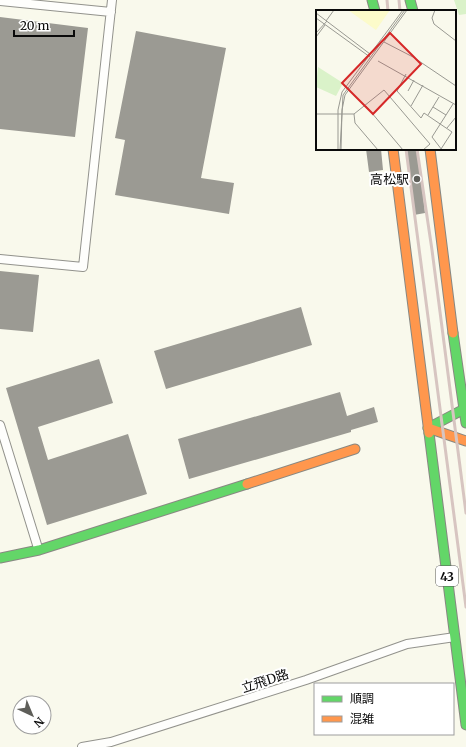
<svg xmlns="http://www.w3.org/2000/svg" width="466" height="747" viewBox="0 0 466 747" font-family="Merriweather,'Noto Sans JP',serif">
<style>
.green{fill:#daf2c9}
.building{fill:#9b9a93}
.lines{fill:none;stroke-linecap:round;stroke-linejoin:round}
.lane-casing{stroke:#92928c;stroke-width:10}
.fast-casing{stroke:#888882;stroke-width:11}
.slow-casing{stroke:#888882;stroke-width:11}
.lane{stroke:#fefefc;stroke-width:8}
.fast{stroke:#63d668;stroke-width:9}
.slow{stroke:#ff974d;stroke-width:9}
.rail{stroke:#d7c5c1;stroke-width:3}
.poi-dot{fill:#5e5e59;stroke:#fff;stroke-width:1.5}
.labels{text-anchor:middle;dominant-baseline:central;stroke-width:4;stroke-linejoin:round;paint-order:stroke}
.shield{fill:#fff;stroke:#545454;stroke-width:1}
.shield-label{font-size:12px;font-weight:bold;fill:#0a0a0a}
.poi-label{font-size:13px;fill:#0a0a0a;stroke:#fff;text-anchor:end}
.street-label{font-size:13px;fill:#0a0a0a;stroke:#fff}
.inset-road{fill:none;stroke:#999992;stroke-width:1}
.view{fill:#d62828;fill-opacity:0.15;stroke:#d62828;stroke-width:2}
.inset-edge{fill:none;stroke:#0a0a0a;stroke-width:2}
</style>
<rect width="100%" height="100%" fill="#f9f9ec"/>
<path class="green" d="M454 0H466V14L459 15Z"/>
<path class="building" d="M0 17 88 28 75 137 0 129Z
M136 31 226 48 201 178 234 183 229 214 115 195 125 140 115 138Z
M366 149H381L383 170 369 172Z
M406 149H418L425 213 414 215Z
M0 271 39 275 33 332 0 329Z
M301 307 312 345 166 389 154 351Z
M99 359 113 403 38 427 48 460 128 434 147 494 47 525 6 388Z
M340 392 347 416 374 407 378 422 351 430V432L189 479 178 439Z"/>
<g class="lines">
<g class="lane-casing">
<path id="lane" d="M0 1 111 12
M0 259 83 267 112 0
M0 425 38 548
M82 747 111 742 306 680 407 644 455 637"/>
</g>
<g class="fast-casing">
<path id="fast" d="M372 0 375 11
M410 0 413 11
M453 333 466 423
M428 428 466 408
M429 433 466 725
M0 558 39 550 247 484"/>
</g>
<g class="slow-casing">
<path id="slow" d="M393 149 429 433
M430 149 453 333
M428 428 466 441
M247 484 355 449"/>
</g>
<use href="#lane" class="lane"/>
<use href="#fast" class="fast"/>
<use href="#slow" class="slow"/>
<path class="rail" d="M387 0 388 11
M399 0 400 11
M406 149 466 607
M417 149 432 250 466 513"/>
</g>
<circle class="poi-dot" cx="417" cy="179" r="4"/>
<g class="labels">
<rect class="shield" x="436" y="566" width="22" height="20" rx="3"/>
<g class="shield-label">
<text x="447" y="576">43</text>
</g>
<g class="poi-label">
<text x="409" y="179">高松駅</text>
</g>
<g class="street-label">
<text transform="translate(265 681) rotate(-18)">立飛D路</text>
</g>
</g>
<g transform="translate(316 10)">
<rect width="140" height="140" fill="#f9f9ec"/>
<path d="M2 57 27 73 20 86 0 77Z" fill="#daf2c9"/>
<path d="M32 0H74L60 20Z" fill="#fcfbca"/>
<path class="inset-road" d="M119 0 116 8 118 14 140 31M0 3 54 44M0 8 54 47M10 11 18 0M0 23 11 11M0 27 9 15M68 32 97 47 140 76M62 51 140 95M90 64 81 81 105 108 108 103 136 122 125 139M92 81 98 70M50 96 87 140M95 96 107 75M117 97 130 105M0 104H38L68 80 114 134 107 140M38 104 39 113 62 140M112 105 123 87M131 118 140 107M22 140V100L26 82 87 0M24 140 27 85 89 0M25 140 26 100 29 85 91 0M126 140 116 127 137 94"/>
<path class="view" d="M74 23 105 54 57 104 26 73Z"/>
<rect width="140" height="140" class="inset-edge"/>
</g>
<rect x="314" y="683" width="140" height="52" fill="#ffffff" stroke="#9d9d9d"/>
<rect x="322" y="696" width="20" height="6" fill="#63d668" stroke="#9d9d9d"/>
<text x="350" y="703" font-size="12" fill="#0a0a0a">順調</text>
<rect x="322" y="716" width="20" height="6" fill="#ff974d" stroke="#9d9d9d"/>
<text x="350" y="723" font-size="12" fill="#0a0a0a">混雑</text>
<g transform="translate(32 715) rotate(136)"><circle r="19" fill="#ffffff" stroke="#9d9d9d"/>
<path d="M0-3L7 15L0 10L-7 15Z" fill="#5e5e59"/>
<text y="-6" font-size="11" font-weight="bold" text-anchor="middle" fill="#0a0a0a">N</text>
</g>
<path d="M14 30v6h60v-6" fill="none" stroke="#0a0a0a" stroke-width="2"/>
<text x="20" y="30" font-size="12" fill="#0a0a0a" stroke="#ffffff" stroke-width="3" paint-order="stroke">20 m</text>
</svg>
